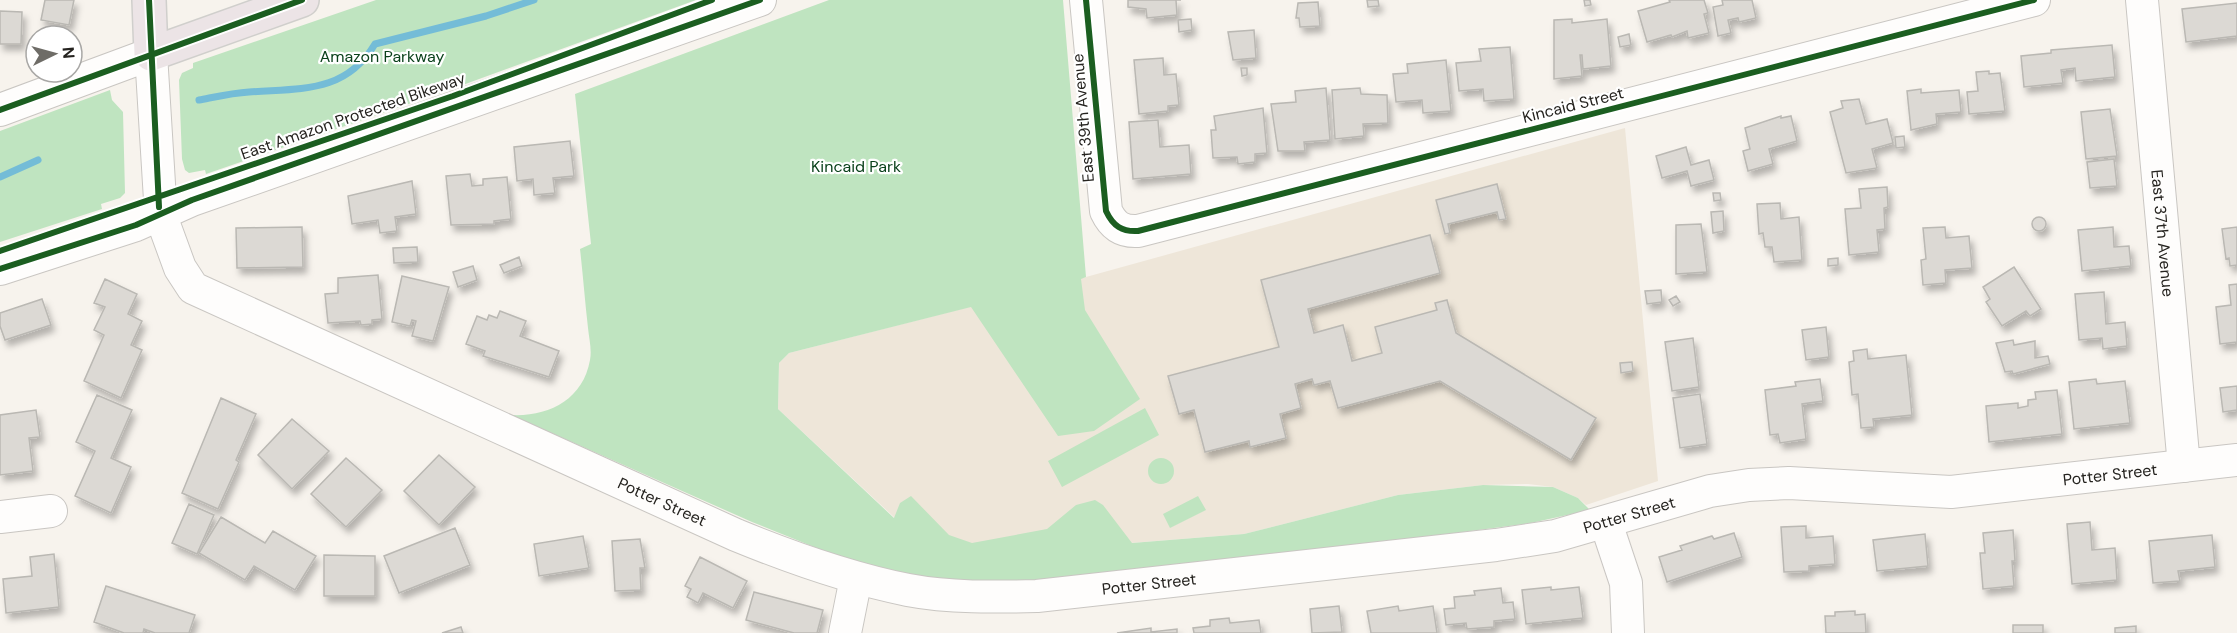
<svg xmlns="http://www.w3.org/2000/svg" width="2237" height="633" viewBox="0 0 2237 633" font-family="'DM Sans',sans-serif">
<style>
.built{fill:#eee6d9}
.green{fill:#bfe4c0}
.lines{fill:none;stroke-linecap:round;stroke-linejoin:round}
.stream{stroke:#74bcd7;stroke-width:7}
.building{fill:#dcd9d4;stroke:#bab8b3;stroke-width:1.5;filter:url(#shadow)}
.minor-casing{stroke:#c9c6c2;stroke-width:34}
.major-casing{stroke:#d0cfcc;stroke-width:36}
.minor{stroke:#fefdfc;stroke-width:32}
.major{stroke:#ece4e6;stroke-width:33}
.cycleway-casing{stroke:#fff;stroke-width:10}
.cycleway{stroke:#1b5e20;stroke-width:6}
.labels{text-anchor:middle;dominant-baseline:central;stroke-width:4.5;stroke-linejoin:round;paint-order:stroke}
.park-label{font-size:16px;fill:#09401a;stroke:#fff}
.street-label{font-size:16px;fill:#25231f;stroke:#fff}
</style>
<defs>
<filter id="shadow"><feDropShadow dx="3.5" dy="6" stdDeviation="3" flood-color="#0004"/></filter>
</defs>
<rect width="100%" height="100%" fill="#f7f3ed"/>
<path class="built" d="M1625 128 1658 481 1586 505 1578 498 1553 487 1528 484 1483 485 1398 495 1244 534 1131 543 1001 559 895 518 778 409 779 363 789 353 1086 277Z"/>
<path class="green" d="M376 0H696L449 90 206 174 205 170 189 173 185 170 182 159 179 80 182 73 193 68V63Z
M829 0H1063L1086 277 1081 279 1085 310 1140 399 1094 431 1058 436 971 307 789 353 779 363 778 409 894 518 900 503 911 496 949 535 972 543 1047 529 1076 505 1095 500 1103 505 1132 543 1244 534 1398 495 1483 485 1553 487 1578 498 1590 510 1531 523 1448 534 1058 579 995 582 922 577 839 557 752 522 511 415C548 417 583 400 590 360 592 350 589 338 588 328 585 302 583 275 580 249L591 244 575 94Z
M110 90 112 100 123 112 125 193 120 198 101 204 102 209 0 242V131Z
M1145 408 1159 435 1062 487 1048 461Z
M1148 471a13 13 0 1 1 26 0a13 13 0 1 1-26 0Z
M1198 496 1206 510 1170 528 1163 514Z"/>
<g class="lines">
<path class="stream" d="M199 100C215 97 232 93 249 92 300 88 345 94 375 44L486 16 534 0
M0 177 38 160"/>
</g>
<path class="building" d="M45 0H74L69 25 41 20Z
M1128 0H1181H1176L1177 15 1147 18 1146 9 1128 7Z
M1367 0H1378L1379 6 1368 7Z
M1584 0H1590L1591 5 1585 6Z
M1669 0H1704L1708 13 1704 14 1709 33 1688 38 1687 31 1672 37 1671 35 1647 42 1638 11 1670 2Z
M1722 0H1752L1756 18 1739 22 1738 18 1728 20 1731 33 1718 36 1713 7 1723 5Z
M1318 2 1320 26 1300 27 1299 18H1296L1298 3Z
M2237 3V36L2186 42 2182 9Z
M0 11 22 12 21 44H0Z
M1191 19 1192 30 1179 32 1178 20Z
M1572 19V23L1607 19 1611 66 1583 69 1582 55H1580L1582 76 1554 79V20Z
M1254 30 1256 58 1233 60 1228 32Z
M1629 34 1631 45 1620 47 1618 37Z
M2112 45 2115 77 2076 81 2075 68 2061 70 2063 83 2024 87 2021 56 2051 53V50Z
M1510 47 1514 99 1484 101 1483 89 1459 91 1456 63 1481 61 1479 49Z
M1163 58 1164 75 1176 74 1179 105 1168 106V111L1139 114 1134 60Z
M1446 60 1451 111 1423 113 1422 100 1396 102 1393 74 1408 73 1407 64Z
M1241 68H1247V75L1242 76Z
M1989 71V74L2000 73 2005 111 1969 114 1967 92 1978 91 1976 72Z
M1326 88 1330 140 1304 142 1305 151H1278L1271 104 1296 102 1295 91Z
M1360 88 1361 94 1387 95 1388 123 1363 124 1364 136 1335 139 1332 90Z
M1921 89V93L1959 90 1961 112 1936 114 1937 124 1911 130 1907 91Z
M1859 99 1866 124 1887 119 1893 143 1872 149 1877 168 1846 173 1830 112 1843 108 1841 101Z
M1263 108 1267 153 1255 154V162L1238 164 1237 157 1213 158 1211 130H1216L1214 116Z
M2110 109 2117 156 2086 159 2081 112Z
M1781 116V118L1791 116 1797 141 1769 149 1773 164 1748 171 1743 151 1750 149 1745 128Z
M1158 120 1160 147 1189 145 1191 174 1133 179 1129 122Z
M1904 136 1905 147 1896 148 1895 137Z
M570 141 574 176 553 178 555 193 534 195 533 179 517 181 514 147Z
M1686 147 1691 165 1709 160 1714 180 1691 186 1687 171 1662 178 1656 156Z
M2114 159 2117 186 2090 188 2087 162Z
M470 174 472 186 483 185V179L507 177 511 219 494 221V224L451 225 446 176Z
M412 181 416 214 395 217 397 231 380 233 378 220 352 224 348 196Z
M1497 184 1506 219 1499 220 1497 212 1448 224 1450 233 1445 234 1436 200Z
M1887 187 1888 207 1884 208 1885 229 1877 230 1879 252 1849 255 1845 209 1861 208 1859 189Z
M1713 193H1720L1721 200 1714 201Z
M1780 203 1781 219 1799 217 1802 260 1774 262 1772 247H1765L1763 233 1759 234 1757 204Z
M1723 211 1724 231 1713 233 1711 212Z
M2032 224a7 7 0 1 1 14 0a7 7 0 1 1-14 0Z
M1701 224 1707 272 1676 274V225Z
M302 227 303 267 237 268 236 228Z
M1945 227 1946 238 1969 236 1972 268 1945 270 1946 283 1923 285 1921 260 1926 259 1923 228Z
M2113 227 2114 247 2129 246 2131 266 2082 271 2078 230Z
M2237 227V265L2230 266 2229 258 2226 259 2222 229Z
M1430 235 1440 273 1308 309 1314 333 1343 325 1352 361 1382 353 1375 327 1437 310 1435 303 1447 300 1456 333 1596 418 1571 460 1440 381 1338 408 1330 381 1314 385 1312 379 1295 384 1301 408 1280 414 1286 438 1250 447 1249 441 1205 452 1194 410 1179 414 1168 376 1279 347 1261 280Z
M417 247 418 262 394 263 393 248Z
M519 257 522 266 504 273 500 265Z
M1838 258V265L1828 266V259Z
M473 266 477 280 458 287 453 272Z
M2014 267 2041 309 2030 316 2026 311 2002 326 1986 302 1990 299 1983 287Z
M378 275 382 319 372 320V324L361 325 360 321 328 323 325 294 338 293V278Z
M402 276 449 287 433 341 412 336 416 321 412 320 410 326 392 322Z
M105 279 137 294 128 314 142 321 131 345 142 350 121 398 84 381 104 335 94 330 105 307 94 303Z
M2237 284V342L2220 344 2216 307 2231 305 2229 285Z
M1661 290 1662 302 1647 304 1645 291Z
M2104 292 2106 324 2125 322 2127 346 2103 349 2102 338 2079 340 2075 294Z
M1676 296 1680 302 1673 306 1669 300Z
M42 299 51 325 5 340 0 326V313Z
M500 311 526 321 520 336 559 351 549 377 483 356 485 351 466 344 477 316 487 320 489 315 497 318Z
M1826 327 1829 357 1806 360 1802 330Z
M1693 338 1699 387 1672 391 1665 342Z
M2013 340 2014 345 2035 341V358L2048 356 2050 364 2013 374 2012 371 2005 372 1996 343Z
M1867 349 1868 359 1906 355 1912 415 1873 419 1874 427 1861 428 1858 394 1852 395 1849 362 1854 361 1853 351Z
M1632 362 1633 371 1621 373 1620 363Z
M1820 379 1823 401 1802 404 1806 439 1780 443 1778 434 1770 435 1765 390 1796 386 1795 382Z
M2096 379 2097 384 2125 381 2130 423 2074 429 2069 382Z
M2237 386V410L2223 412 2220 388Z
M2057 390 2062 434 1989 442 1986 406 2018 403V408L2028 406V400L2036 399 2035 392Z
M1700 394 1707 444 1680 448 1673 398Z
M97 395 132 410 111 458 131 467 111 513 75 496 95 451 76 442Z
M221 398 256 414 236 460 239 462 218 509 182 493Z
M36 410 40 437 29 438 33 471 0 475V415Z
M292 419 329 451 292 489 258 455Z
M439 455 475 487 439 525 404 491Z
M346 458 382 490 346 527 311 494Z
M189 504 214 515 197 554 172 543Z
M221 517 265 543 273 531 316 556 295 590 254 566 245 580 199 553Z
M2090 522 2092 550 2115 548 2117 580 2072 584 2067 524Z
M1806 526V538L1833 536 1835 564 1809 566V571L1784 572 1781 527Z
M455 528 470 565 399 593 384 556Z
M2013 530 2015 561H2012L2014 586 1983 589 1980 553H1985L1983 533Z
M1734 533 1742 557 1667 582 1659 557 1682 550 1680 546 1712 536 1714 539Z
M1925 534 1928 566 1877 571 1873 540Z
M2212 535 2215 567 2178 571 2180 581 2153 583 2149 541Z
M583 536 589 568 539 576 534 544Z
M640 539 645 568H640L641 590 615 591 612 541Z
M54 554 59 607 6 613 3 579 32 576 30 557Z
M324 555 375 556V596H324Z
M700 557 747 581 733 608 703 593 698 603 687 597 691 589 685 586Z
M106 586 195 615 189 633H155L144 629 143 633H124L94 622Z
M1551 587V590L1579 587 1583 618 1526 624 1522 590Z
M1501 588 1503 603 1513 602 1515 619 1494 621V627L1467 629 1466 623 1446 625 1444 609 1455 608 1454 597 1475 595 1474 591Z
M754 592 823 610 817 633H794L746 620Z
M1339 606 1342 632 1312 633 1310 609Z
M1398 606 1399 611 1433 606 1437 633H1371L1367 611Z
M1855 611V615L1865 614 1866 633H1826L1825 616H1835V612Z
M1229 618 1230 623 1259 620 1261 633H1194L1193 628 1210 626V620Z
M2013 625H2043V633H2013Z
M2136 626V633H2115V628Z
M461 627 463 633H442Z
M1151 628V632L1177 629V633H1117Z"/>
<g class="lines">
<g class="minor-casing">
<g id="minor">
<path d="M1086 0 1106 211C1113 226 1122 232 1138 231L2034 0"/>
<path id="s1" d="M2142 0 2184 466"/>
<path id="s2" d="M0 110 151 54 161 216 180 268 193 288 736 535C792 558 848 578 908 590 950 598 994 597 1037 596L1496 545 1555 536 1710 491 1749 485 1789 483 1951 492 2237 460"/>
<path d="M0 269 136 225 192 200 760 0"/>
<path d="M0 517 51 511"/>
<path d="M1606 523 1626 583 1628 633"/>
<path d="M845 633 856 578"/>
</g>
</g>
<g class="major-casing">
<path id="major" d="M149 0 151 54 302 0"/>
</g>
<use href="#minor" class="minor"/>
<use href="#major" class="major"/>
<g class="cycleway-casing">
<path id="cycleway" d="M149 0 159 207
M1086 0 1106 211C1113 226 1122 232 1138 231L2034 0
M0 110 302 0
M0 251 453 96 712 0
M0 269 136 225 192 200 760 0"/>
</g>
<use href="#cycleway" class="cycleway"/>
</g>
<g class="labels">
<g class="park-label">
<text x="382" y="56">Amazon Parkway</text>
<text x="856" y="166">Kincaid Park</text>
</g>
<g class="street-label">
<text transform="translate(1573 105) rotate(-14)">Kincaid Street</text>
<text transform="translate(353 116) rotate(-19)">East Amazon Protected Bikeway</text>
<text transform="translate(1083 118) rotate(-95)">East 39th Avenue</text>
<text stroke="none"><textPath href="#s1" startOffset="234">East 37th Avenue</textPath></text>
<text stroke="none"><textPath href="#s2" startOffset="2394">Potter Street</textPath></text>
<text stroke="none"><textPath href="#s2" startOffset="918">Potter Street</textPath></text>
<text stroke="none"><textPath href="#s2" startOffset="1908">Potter Street</textPath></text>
<text stroke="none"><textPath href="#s2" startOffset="1422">Potter Street</textPath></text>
</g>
</g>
<g transform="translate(54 54) rotate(85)"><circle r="28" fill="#ffffff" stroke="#a8a7a5" stroke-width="1.5"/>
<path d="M0-4.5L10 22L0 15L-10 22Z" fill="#6e6c67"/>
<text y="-9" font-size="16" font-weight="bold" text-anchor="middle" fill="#25231f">N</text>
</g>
</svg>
